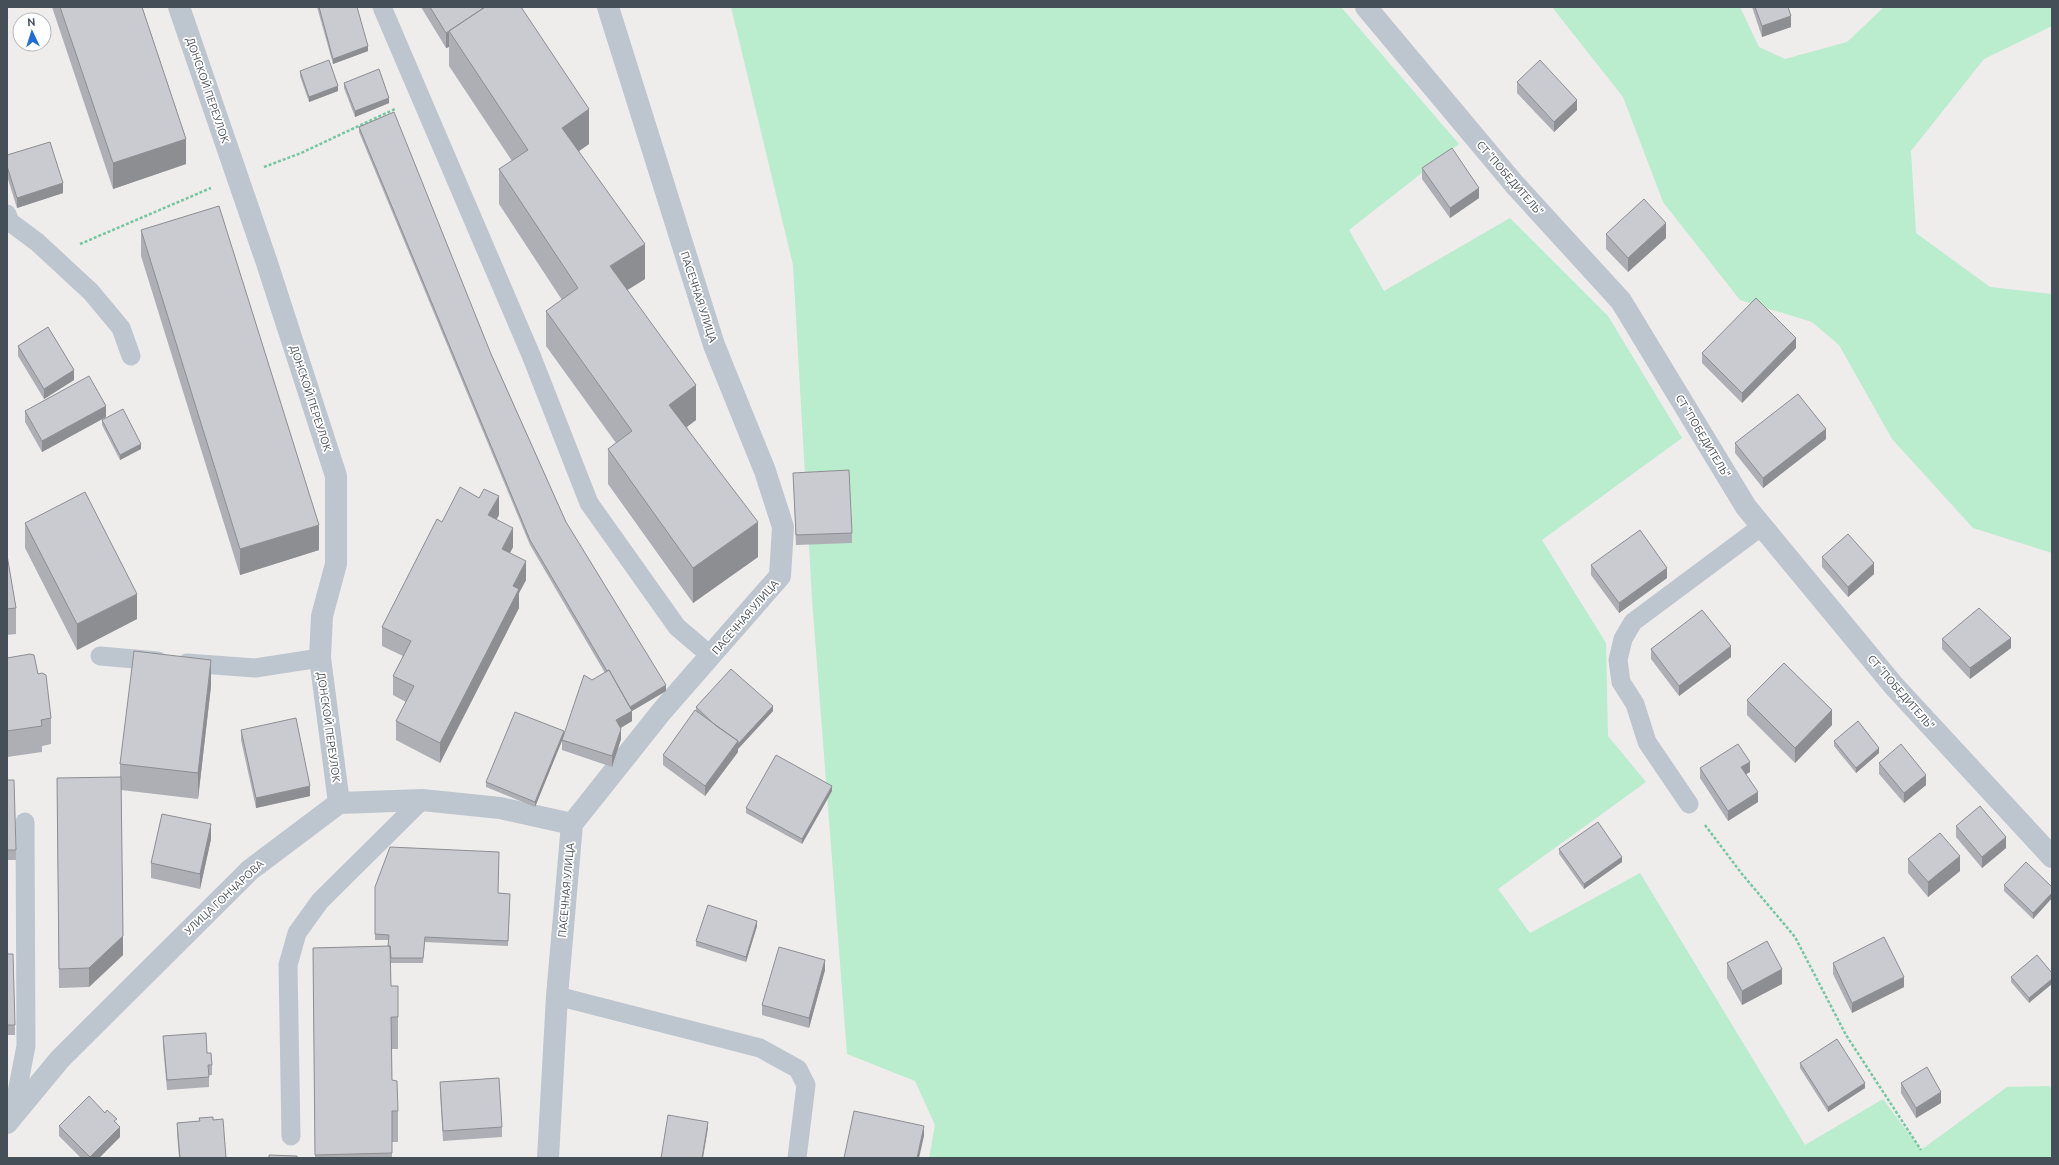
<svg xmlns="http://www.w3.org/2000/svg" width="2059" height="1165" viewBox="0 0 2059 1165" font-family="Ubuntu,sans-serif">
<style>
.green{fill:#baecce}
.lines{fill:none;stroke-linecap:round;stroke-linejoin:round}
.path{stroke:#74c89f;stroke-width:2.5;stroke-dasharray:3 2;stroke-linecap:butt}
.service{stroke:#bdc6ce;stroke-width:19}
.minor{stroke:#bdc6ce;stroke-width:22}
.tertiary{stroke:#bdc6ce;stroke-width:22}
.wall{fill:#adafb4}
.shaded-wall{fill:#8d8e92}
.building{fill:#c9cbd1;stroke:#8d8e92}
.labels{text-anchor:middle;dominant-baseline:central;stroke-width:3.5;stroke-linejoin:round;paint-order:stroke}
.street-label{font-size:11px;fill:#454f58;stroke:#fff}
</style>
<rect width="100%" height="100%" fill="#efecec"/>
<path class="green" d="M731 7H1341L1459 144 1349 230 1384 291 1510 218 1608 316 1682 438 1542 540 1606 643 1608 736 1646 782 1498 889 1530 933 1640 873 1805 1145 1883 1099 1921 1150 2007 1087 2050 1086 2052 1091V1158H929L935 1125 915 1081 847 1054 812 599 793 265Z
M1552 7H1740L1759 47 1785 59 1847 42 1884 7H2052V26L1984 59 1911 151 1916 233 1990 287 2052 294V553L1973 528 1892 439 1839 345 1812 322 1740 300 1663 202 1623 97Z"/>
<g class="lines">
<path class="path" d="M264 167 301 153 395 109
M80 244 211 188
M1705 825 1742 874 1795 937 1846 1035 1921 1150"/>
<path class="service" d="M382 7 531 355 589 503 677 627 711 656
M7 214 10 222 37 242 91 292 121 328 131 356
M100 656 158 661
M187 663 255 668 320 658
M1689 804 1647 742 1635 704 1621 682 1618 660 1623 639 1633 622 1762 526
M557 996 760 1048 798 1069 806 1085 797 1158
M12 1118 26 1046 25 822
M291 1136 288 965 297 933 320 901 422 800"/>
<path class="minor" d="M179 7 267 263 336 476V564L322 616 320 658 339 803
M1366 7 1515 185 1621 301 1746 507 1894 686 2052 857
M7 1123 60 1059 250 870 339 803 422 800 500 808 572 824"/>
<path class="tertiary" d="M548 1158 557 996 572 824 662 711 780 576 783 527 765 471 714 345 608 7"/>
</g>
<path class="wall" d="M52 7H142L186 164 113 189Z
M317 7H357L368 51 333 64Z
M421 7H521L589 144 579 151 645 279 627 290 696 420 687 427 758 557 693 603 608 484V449L616 443 546 346V311L562 300 499 204V169L512 161 449 66V47L446 48Z
M1752 7H1788L1791 27 1762 37Z
M300 71 338 91 309 102 300 76Z
M1517 82 1577 110 1554 132 1517 93Z
M344 83 389 103 355 117 344 88Z
M359 127 491 354 566 522 666 691 632 711V721L620 728 621 739 612 767 562 750V740L535 807 486 787V782L564 735 592 680 605 673 530 545 359 132Z
M7 155 63 193 17 208 7 176Z
M1422 168 1479 198 1450 218 1422 179Z
M141 230 319 550 240 575 141 256Z
M1606 234 1666 238 1628 272 1606 249Z
M18 346 74 380 44 399 18 356Z
M1796 348 1742 403 1702 363V353Z
M25 411 106 417 42 452 25 422Z
M102 420 141 449 120 460 102 425Z
M1826 439 1763 488 1735 453V443Z
M793 473 852 533V543L796 545Z
M499 515 496 520 513 547 510 553 526 580 519 593V608L440 763 396 740V721L406 702 393 695V676L403 656 382 646V627Z
M25 523 137 619 77 650 25 548Z
M7 555 16 608V634L7 635Z
M1822 557 1874 574 1848 597 1822 567Z
M1591 565 1667 578 1619 613 1591 575Z
M1942 639 2011 648 1970 679 1942 649Z
M1651 649 1731 657 1679 696 1651 659Z
M7 658 38 674 51 718V744L42 746V752L7 757Z
M211 686 198 799 121 790 123 955 89 987 59 988 57 797 120 777V764Z
M1747 700 1832 725 1795 763 1747 715Z
M696 707 773 711 738 749V752L705 796 663 765V755L696 711Z
M241 730 310 796 256 808 241 740Z
M1834 741 1879 753 1856 773 1834 746Z
M1879 763 1926 785 1904 803 1879 774Z
M1700 768 1750 772 1746 774 1758 802 1728 821 1700 778Z
M7 780 16 850V860H7Z
M832 791 802 844 746 813V808Z
M1956 826 2006 848 1982 868 1956 837Z
M211 839 200 889 151 878V863Z
M1559 849 1622 862 1584 889 1559 854Z
M1908 859 1960 871 1928 897 1908 873Z
M2004 885 2052 887V898L2033 919 2004 891Z
M375 887 498 893 510 899 508 946 425 942 423 963H391V986H398V1049H392V1080L398 1111V1142H392V1158H315L313 948 388 946 389 940H375Z
M757 926 746 962 696 946V941Z
M7 954 15 1025V1035H7Z
M2037 955 2029 1003 2011 982V977Z
M1727 963 1782 984 1742 1005 1727 978Z
M1833 963 1904 987 1852 1013 1833 974Z
M825 970 809 1028 762 1015V1005Z
M163 1036 207 1053 212 1065V1075H209V1087L167 1090 163 1046Z
M1800 1063 1865 1088 1828 1112 1800 1068Z
M440 1082 502 1127V1137L443 1141 440 1092Z
M1901 1083 1941 1103 1916 1118 1901 1093Z
M105 1113 117 1123 120 1137 99 1158H81L59 1136V1126Z
M213 1120 226 1158H179L177 1133V1123Z"/>
<path class="shaded-wall" d="M1791 16V27L1762 37V26Z
M449 32V47L446 48V33Z
M368 46V51L333 64V59Z
M338 86V91L309 102V97Z
M389 98V103L355 117V111Z
M1577 100V110L1554 132V122Z
M589 109V144L562 163V128Z
M186 139V164L113 189V163Z
M63 183V193L17 208V198Z
M1479 188V198L1450 218V208Z
M1666 223V238L1628 272V258Z
M645 244V279L610 301V266Z
M1796 338V348L1742 403V393Z
M74 370V380L44 399V389Z
M696 385V420L669 440V405Z
M106 406V417L42 452V441Z
M1826 429V439L1763 488V478Z
M141 444V449L120 460V455Z
M499 496V515L488 534V515Z
M758 522V557L693 603V568Z
M319 525V550L240 575V549Z
M513 528V547L502 568V549Z
M526 561V580L519 593V608L440 763V743L513 586Z
M1874 563V574L1848 597V587Z
M1667 568V578L1619 613V603Z
M137 594V619L77 650V624Z
M2011 638V648L1970 679V668Z
M1731 646V657L1679 696V686Z
M211 660V686L198 799V773Z
M666 685V691L632 711V721L616 731V720L629 708Z
M773 706V711L738 749V752L705 796V786L738 741Z
M1832 710V725L1795 763V748Z
M621 729V739L612 767V756Z
M564 731V736L535 807V802Z
M1879 748V753L1856 773V768Z
M1750 762V772L1741 777V767Z
M1926 775V785L1904 803V793Z
M310 786V796L256 808V798Z
M832 786V791L802 844V839Z
M1758 792V802L1728 821V811Z
M211 824V839L200 889V874Z
M2006 837V848L1982 868V857Z
M1960 856V871L1928 897V882Z
M1622 857V862L1584 889V884Z
M2052 893V898L2033 919V913Z
M757 921V926L746 962V957Z
M123 936V955L89 987V968Z
M825 960V970L809 1028V1018Z
M1782 969V984L1742 1005V991Z
M1904 977V987L1852 1013V1003Z
M2052 979V984L2029 1003V998Z
M1865 1083V1088L1828 1112V1107Z
M1941 1092V1103L1916 1118V1108Z
M708 1122V1128L703 1158H702Z
M924 1126V1136L919 1158H917Z
M120 1127V1137L99 1158H90V1157Z"/>
<path class="building" d="M60 7H142L186 139 113 163Z
M319 7H357L368 46 333 59Z
M430 7H485L446 33Z
M485 7H521L589 109 562 128 645 244 610 266 696 385 669 405 758 522 693 568 608 449 632 431 546 311 578 288 499 169 528 150 449 31Z
M1755 7H1788L1791 16 1762 26Z
M329 60 338 86 309 97 300 71Z
M1540 60 1577 100 1554 122 1517 82Z
M379 69 389 98 355 111 344 83Z
M394 112 491 354 566 522 666 685 630 707 609 670 607 671 530 540 359 127Z
M50 142 63 183 17 198 7 166V155Z
M1452 148 1479 188 1450 208 1422 168Z
M1644 199 1666 223 1628 258 1606 234Z
M219 206 319 525 240 549 141 230Z
M1756 298 1796 338 1742 393 1702 353Z
M48 327 74 370 44 389 18 346Z
M89 376 106 406 42 441 25 411Z
M1798 394 1826 429 1763 478 1735 443Z
M123 409 141 444 120 455 102 420Z
M849 470 852 533 796 535 793 473Z
M460 487 479 498 484 489 499 496 488 515 513 528 502 549 526 561 513 586 519 589 440 743 396 721 414 686 393 676 411 641 382 627 437 519 442 522Z
M85 492 137 594 77 624 25 523Z
M1640 530 1667 568 1619 603 1591 565Z
M1848 534 1874 563 1848 587 1822 557Z
M7 555 16 608 7 609Z
M1979 608 2011 638 1970 668 1942 639Z
M1702 610 1731 646 1679 686 1651 649Z
M134 651 211 660 198 773 120 764Z
M30 654 34 655 38 674 42 673 46 675 51 718 41 720 42 726 7 731V658Z
M1784 663 1832 710 1795 748 1747 700Z
M731 669 773 706 738 744V741L715 725 696 707Z
M609 670 632 711 616 720 621 729 612 756 562 740 584 675 592 680Z
M695 710 738 741 705 786 663 755Z
M515 712 564 731 535 802 486 782Z
M296 718 310 786 256 798 241 730Z
M1858 721 1879 748 1856 768 1834 741Z
M1738 744 1750 762 1741 767 1758 792 1728 811 1700 768Z
M1901 744 1926 775 1904 793 1879 763Z
M776 755 832 786 802 839 746 808Z
M121 777 123 936 89 968 59 969 57 778Z
M7 780H14L16 850H7Z
M1980 806 2006 837 1982 857 1956 826Z
M162 814 211 824 200 874 151 863Z
M1598 822 1622 857 1584 884 1559 849Z
M1940 833 1960 856 1928 882 1908 859Z
M390 847 499 852 498 893 510 894 508 941 425 937 423 958H391L390 946H388L389 935 375 934V887Z
M2026 862 2052 887V893L2033 913 2004 885Z
M708 905 757 921 746 957 696 941Z
M1884 937 1904 977 1852 1003 1833 963Z
M1767 941 1782 969 1742 991 1727 963Z
M390 946 391 986H398V1017H391L392 1080 397 1081 398 1111H392V1153L315 1155 313 948Z
M779 947 825 960 809 1018 762 1005Z
M7 954H13L15 1025H7Z
M2037 955 2052 973V979L2029 998 2011 977Z
M206 1033 207 1053H211L212 1065H208L209 1077 167 1080 163 1036Z
M1837 1039 1865 1083 1828 1107 1800 1063Z
M1927 1067 1941 1092 1916 1108 1901 1083Z
M499 1078 502 1127 443 1131 440 1082Z
M89 1096 105 1113 107 1110 117 1119 114 1121 120 1127 90 1157 59 1126Z
M854 1111 924 1126 917 1158H844Z
M668 1115 708 1122 702 1158H661Z
M213 1117V1120L223 1119 226 1158H180L177 1123 200 1121 199 1118Z
M269 1155 297 1156V1158H269Z"/>
<g class="labels">
<g class="street-label">
<text transform="translate(208 90) rotate(71)">ДОНСКОЙ ПЕРЕУЛОК</text>
<text transform="translate(1510 178) rotate(49)">СТ "ПОБЕДИТЕЛЬ"</text>
<text transform="translate(699 297) rotate(72)">ПАСЕЧНАЯ УЛИЦА</text>
<text transform="translate(311 398) rotate(72)">ДОНСКОЙ ПЕРЕУЛОК</text>
<text transform="translate(1703 436) rotate(59)">СТ "ПОБЕДИТЕЛЬ"</text>
<text transform="translate(745 617) rotate(-49)">ПАСЕЧНАЯ УЛИЦА</text>
<text transform="translate(1901 692) rotate(49)">СТ "ПОБЕДИТЕЛЬ"</text>
<text transform="translate(329 727) rotate(82)">ДОНСКОЙ ПЕРЕУЛОК</text>
<text transform="translate(566 890) rotate(-85)">ПАСЕЧНАЯ УЛИЦА</text>
<text transform="translate(224 897) rotate(-43)">УЛИЦА ГОНЧАРОВА</text>
</g>
</g>
<rect width="2059" height="1165" fill="none" stroke="#454f58" stroke-width="16"/>
<g transform="translate(32 32) rotate(356)"><circle r="19" fill="#ffffff" stroke="#b5b9bc"/>
<path d="M0-3L7 15L0 10L-7 15Z" fill="#1f6ed5"/>
<text y="-6" font-size="11" font-weight="bold" text-anchor="middle" fill="#454f58">N</text>
</g>
</svg>
